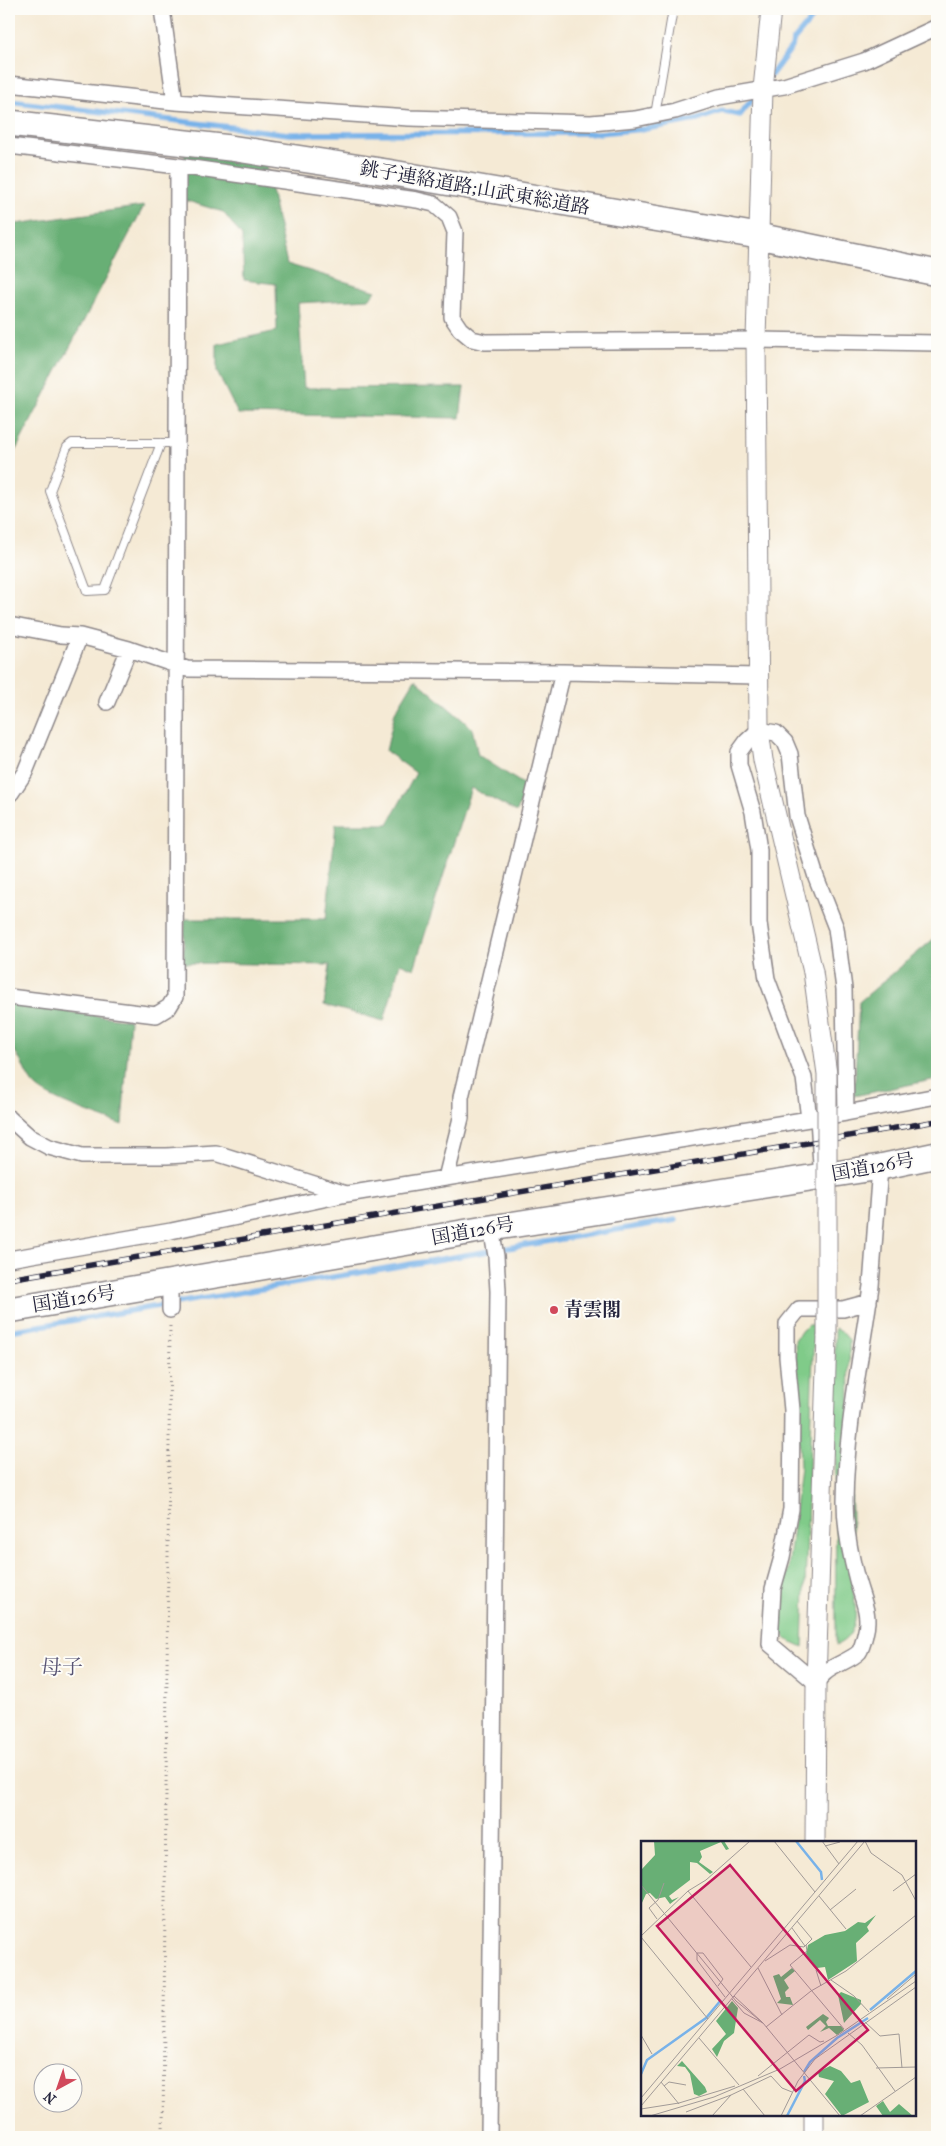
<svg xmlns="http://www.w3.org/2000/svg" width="946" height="2146" viewBox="0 0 946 2146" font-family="'IM FELL French Canon','Noto Serif JP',serif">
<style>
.green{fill:#80cb89;stroke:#517662}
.forest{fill:#68af75;stroke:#456858}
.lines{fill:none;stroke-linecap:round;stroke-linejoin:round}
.stream{stroke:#78b2e9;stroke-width:5.5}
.service-casing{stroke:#8c8688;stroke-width:10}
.pedestrian-casing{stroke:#8c8688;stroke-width:14}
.minor-casing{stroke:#8c8688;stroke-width:18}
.tertiary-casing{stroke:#8c8688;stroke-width:21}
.trunk-casing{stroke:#8c8688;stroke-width:28}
.path{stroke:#8c8688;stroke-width:3;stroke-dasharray:1 4;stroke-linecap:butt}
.service{stroke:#fff;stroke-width:8}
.pedestrian{stroke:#fff;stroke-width:11}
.minor{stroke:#fff;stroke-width:15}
.tertiary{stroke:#fff;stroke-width:19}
.trunk{stroke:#fff;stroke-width:25}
.rail-casing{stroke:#22223b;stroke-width:5.5}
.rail{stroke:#fdfcf7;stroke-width:4;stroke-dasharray:11;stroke-linecap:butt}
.tertiary-bridge-casing{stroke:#8c8688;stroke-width:21;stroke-linecap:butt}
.tertiary-bridge{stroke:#fff;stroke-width:19}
.poi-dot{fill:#d1495b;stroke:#fdfcf7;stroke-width:2}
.labels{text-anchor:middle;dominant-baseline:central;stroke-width:4;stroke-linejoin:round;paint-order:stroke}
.street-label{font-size:19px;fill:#22223b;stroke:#fdfcf7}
.poi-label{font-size:19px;font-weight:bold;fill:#22223b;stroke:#fdfcf7;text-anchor:start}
.quarter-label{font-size:21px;fill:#585474;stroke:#fdfcf7}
.inset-river{fill:none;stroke:#78b2e9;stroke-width:2.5}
.inset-road{fill:none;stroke:#a19a97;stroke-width:1}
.view{fill:#c2185b;fill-opacity:0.15;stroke:#c2185b;stroke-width:2.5}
.inset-edge{fill:none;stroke:#22223b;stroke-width:2.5}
</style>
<rect width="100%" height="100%" fill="#fdfcf7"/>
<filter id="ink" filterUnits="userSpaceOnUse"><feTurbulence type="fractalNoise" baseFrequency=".02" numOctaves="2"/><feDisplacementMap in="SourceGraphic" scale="10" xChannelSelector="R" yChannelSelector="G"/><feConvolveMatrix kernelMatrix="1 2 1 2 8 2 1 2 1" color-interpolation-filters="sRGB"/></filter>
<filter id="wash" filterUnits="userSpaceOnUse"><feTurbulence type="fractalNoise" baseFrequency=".0096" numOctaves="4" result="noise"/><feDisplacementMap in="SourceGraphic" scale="20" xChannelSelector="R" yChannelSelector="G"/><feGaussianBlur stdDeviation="1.12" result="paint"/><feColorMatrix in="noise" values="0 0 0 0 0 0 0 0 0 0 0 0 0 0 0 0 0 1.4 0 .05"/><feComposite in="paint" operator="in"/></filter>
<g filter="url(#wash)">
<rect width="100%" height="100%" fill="#f5ead5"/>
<path class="green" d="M809 1325H814L803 1647 786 1639 779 1627 777 1608 788 1570 800 1467 795 1340 802 1330Z
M835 1328 843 1333 849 1340 853 1590C857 1610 859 1636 836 1645Z"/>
<path class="forest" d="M185 150 265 162 287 264 376 291 369 299 298 303 304 388 464 387 460 418 238 414 217 372V344L277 331 276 284 244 280 242 236 223 212 181 199Z
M144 206 10 461H9V225Z
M415 679 472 728 478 755 526 786 517 812 471 788 414 969 400 963 384 1021 324 1005 330 965 183 963 185 919H326L336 824H388L416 773 386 751 395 712Z
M937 936V1079L854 1096 859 1002Z
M9 1004 130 1020 122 1125C102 1117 46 1100 33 1084 23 1071 22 1057 9 1045Z"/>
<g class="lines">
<path class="stream" d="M771 75 792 47 793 41 814 16 831 9
M9 101 289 134 598 133 645 129 696 120 722 111 740 115 756 94
M932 1179 937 1178
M9 1331 676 1220"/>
</g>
</g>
<g filter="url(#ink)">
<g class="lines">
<g class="service-casing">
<path id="service" d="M655 115 673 9
M161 443 105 590 87 591 50 491 67 447 72 443H177"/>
</g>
<g class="pedestrian-casing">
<path id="pedestrian" d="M816 1118 819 1165"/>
</g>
<g class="minor-casing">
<path id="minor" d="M162 9 175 102
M9 84 175 102 409 118 591 123 635 119 675 111 719 97 784 86 864 61 937 27
M9 146 178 166 417 200 434 204 449 217 455 232 452 317 460 329 472 339 485 342 756 340 937 343
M9 625 61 635 80 636 129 649 187 669 563 672 758 676
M107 702 129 649
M11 793 25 772 80 636
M9 997 156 1015 169 1007 175 997 178 166
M9 1118 30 1137 49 1147 82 1156H167L216 1153 346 1194
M809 1119 804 1078 767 979 759 923V850L753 812 739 765V752L747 741 759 730 776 733 785 742 790 754 797 816 816 877 836 928 844 989 846 1113
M446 1178 461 1118V1097L563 672
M9 1259 171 1231 347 1194 846 1113 937 1096
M170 1283V1310
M869 1302 843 1309H799L787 1324V1357L792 1410 791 1509 782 1557 773 1589 770 1644 816 1683C819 1679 822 1675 826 1672 834 1665 853 1659 859 1652 862 1648 864 1639 865 1635 871 1614 862 1599 857 1580 850 1554 845 1527 845 1501 846 1428 861 1358 871 1286L880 1167
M489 2137 498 1291 496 1256 491 1228"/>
</g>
<g class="tertiary-casing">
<path id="tertiary" d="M771 9 763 89 756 340 759 730 763 760 813 972
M815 1842 816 1683 827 1336
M814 2137V2115"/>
</g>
<g class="trunk-casing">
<path id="trunk" d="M9 123 230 148 387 172 758 236 937 273
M9 1310 491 1228 880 1167 937 1155"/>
</g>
<path class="path" d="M163 2137 170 1325"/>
<use href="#service" class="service"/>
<use href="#pedestrian" class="pedestrian"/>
<use href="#minor" class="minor"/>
<use href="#tertiary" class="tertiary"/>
<use href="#trunk" class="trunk"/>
<g class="rail-casing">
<path id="rail" d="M9 1279 937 1121"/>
</g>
<use href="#rail" class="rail"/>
<g class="tertiary-bridge-casing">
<path id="tertiary-bridge" d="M813 972 827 1074V1336"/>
</g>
<use href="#tertiary-bridge" class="tertiary-bridge"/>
</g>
</g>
<circle class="poi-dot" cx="554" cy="1310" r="5"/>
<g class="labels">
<g class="street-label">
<text transform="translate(475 188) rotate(10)">銚子連絡道路;山武東総道路</text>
<text transform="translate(873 1167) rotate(-10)">国道126号</text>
<text transform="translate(473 1231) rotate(-10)">国道126号</text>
<text transform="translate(74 1299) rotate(-9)">国道126号</text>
</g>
<g class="poi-label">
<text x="564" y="1310">青雲閣</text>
</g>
<g class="quarter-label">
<text x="62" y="1667">母子</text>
</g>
</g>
<g transform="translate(641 1841)">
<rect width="275" height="275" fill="#f5ead5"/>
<path d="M13 0H83L88 8 85 9 80 1 59 10 61 16 58 21 72 31 69 33 56 22 49 21V39L28 55 31 59 38 56 29 63 24 56 15 58 9 52 5 53 0 64 1 28 14 14ZM235 74 226 86 228 90 215 102 216 120 187 139 184 126 176 127 165 113 167 104 184 94 204 90 217 81 224 82ZM151 127 154 130 143 139 148 147 144 151 145 156H149L152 164 136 162 140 158 132 135 138 133 140 136ZM200 151 220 159V163L203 182 197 154ZM91 160 97 167 93 192 83 200 76 216 71 208 85 193 75 180ZM182 173 188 177 185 181 187 185H200L203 189 196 194 188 187 179 191 185 185 179 179 167 189 165 186ZM41 220 64 246 66 251 58 255 53 253 49 233 44 226 36 225ZM189 225 200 230 210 242 219 239 228 261 201 275 184 253 193 240 178 236 177 231ZM242 260 249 271 258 263 272 275H242L235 265Z" fill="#68af75"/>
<path class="inset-river" d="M155 0 180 31 181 39M229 169 275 130M163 231 169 221 196 197 227 177M0 233 6 219 65 177 80 159M146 275 164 240 163 235"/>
<path class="inset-road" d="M133 0 174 51M181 0 198 23M184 5 199 1M0 44 95 160 122 182 199 275M47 50 110 126M252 50 275 33M178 55 205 88M189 69 215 48M16 78 8 67 17 59 23 42M151 87 164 105M0 95 47 50 65 39 109 0M0 96 67 178M165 104 166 110 149 124 203 188M124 120 149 104 163 106 171 98 156 80M117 127 141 174M175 129 180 145M190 139 213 155 228 171M77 145 82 138 62 112H56V119L84 156M93 155 122 182M91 158 103 172 122 182M246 158 275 133M224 181 239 195 258 193 261 227M125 186 170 150 205 130 275 74M207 192 221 204 254 250M0 194 11 213M58 197 98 244M235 227 275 226M117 235 168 194 179 201 183 200M20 241 38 263M23 245 28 241 45 244M102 248 124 275M0 257 217 0M0 265 224 0 230 12 261 34 275 60M0 268 38 262 94 245M45 271 90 254M9 275 73 256 139 228 200 192 275 140M71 275 90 254 130 235 141 247 151 251M140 275 157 240 174 218 275 146M219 275 275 236"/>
<path class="view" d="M89 24 227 189 155 250 16 85Z"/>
<rect width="275" height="275" class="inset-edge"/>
</g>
<rect width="946" height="2146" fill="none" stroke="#fdfcf7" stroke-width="30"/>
<g transform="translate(58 2088) rotate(220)"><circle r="24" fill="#fdfcf7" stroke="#a5a5ac"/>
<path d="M0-4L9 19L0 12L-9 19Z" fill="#d1495b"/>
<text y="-8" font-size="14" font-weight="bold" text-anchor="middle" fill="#22223b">N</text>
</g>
</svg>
